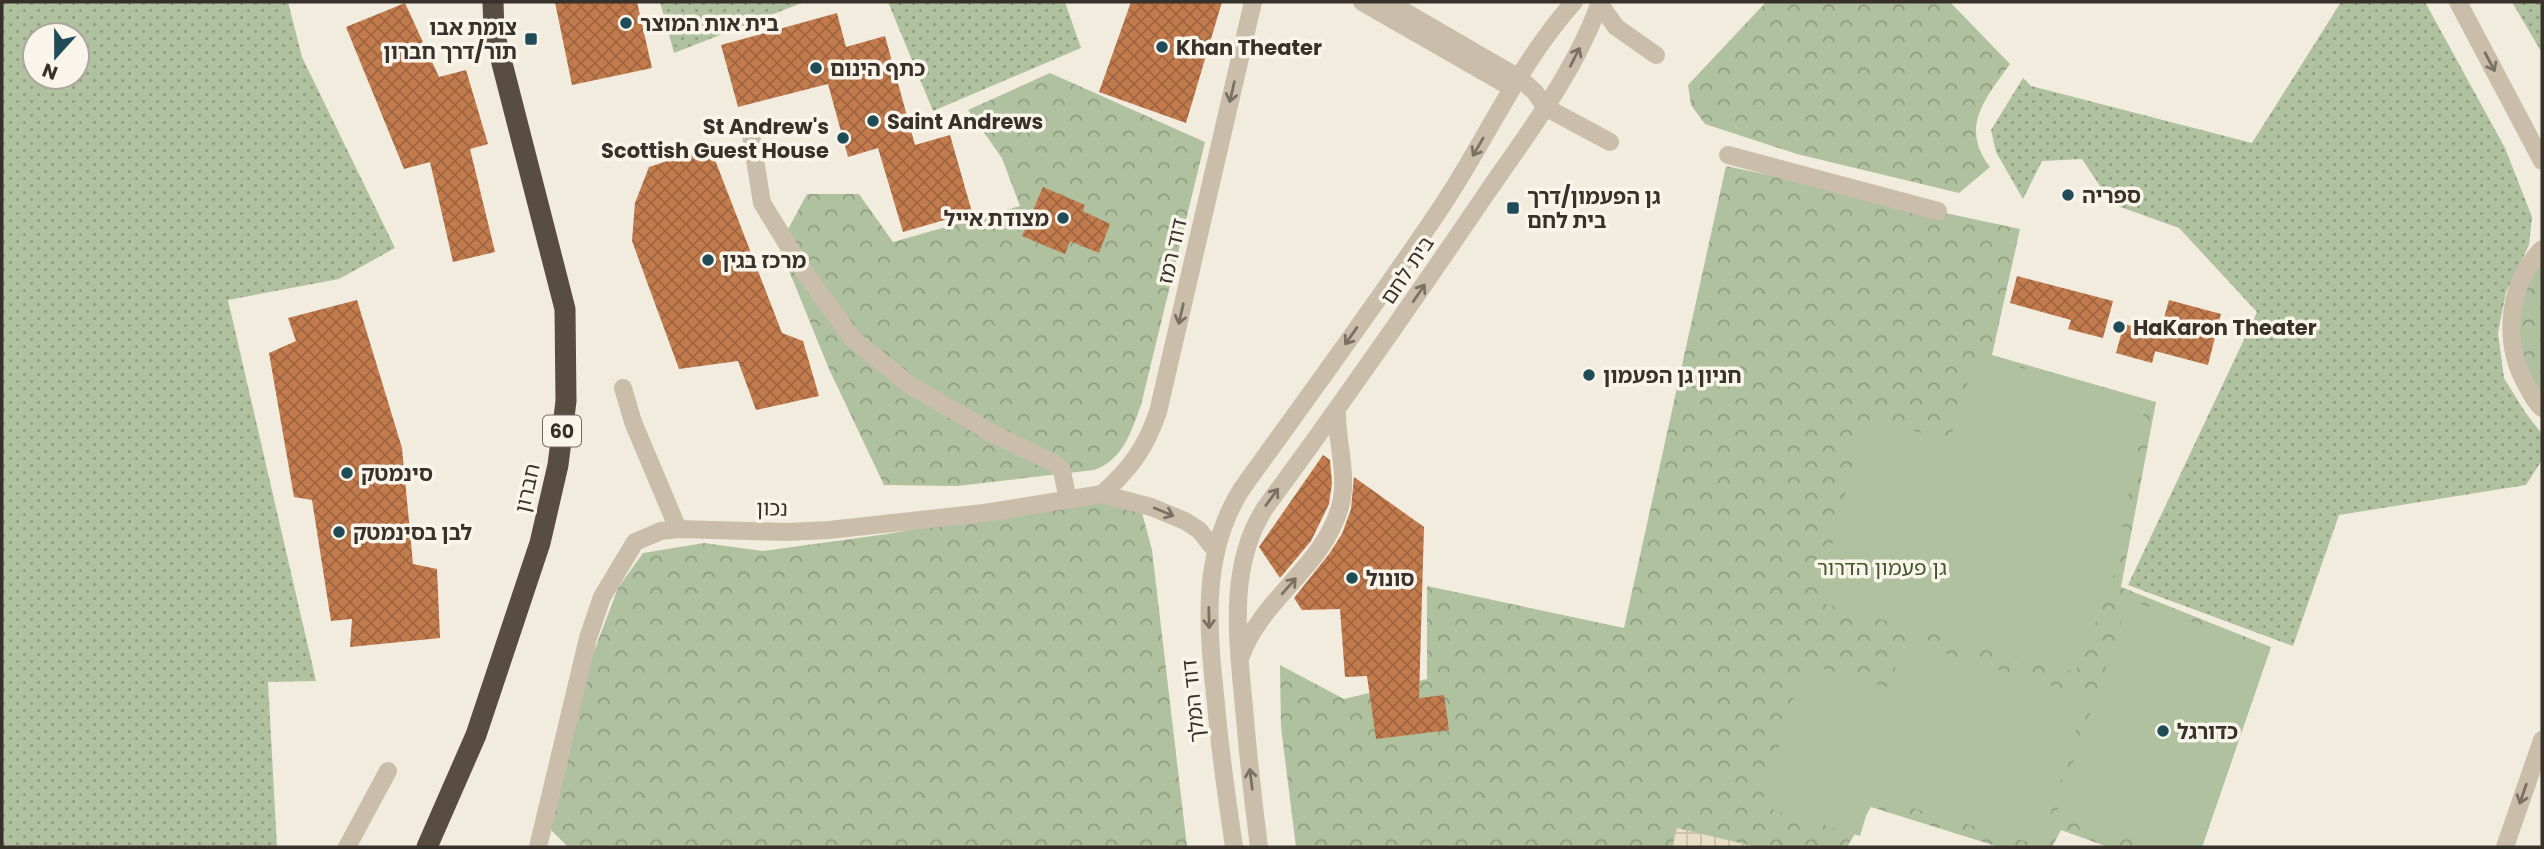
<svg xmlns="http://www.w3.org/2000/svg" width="2544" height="849" viewBox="0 0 2544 849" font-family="Poppins,'Noto Sans Hebrew',sans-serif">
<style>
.grass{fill:url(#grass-dots);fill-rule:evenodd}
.park{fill:url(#park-crowns)}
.garden{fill:#b0c19f}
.plaza{fill:url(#plaza-grid)}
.building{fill:url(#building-cross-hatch)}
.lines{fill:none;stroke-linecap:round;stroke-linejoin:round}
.minor{stroke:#cabeab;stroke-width:18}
.highway{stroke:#594c41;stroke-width:21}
.oneway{stroke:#7a7064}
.poi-dot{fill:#204c58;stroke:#faf5eb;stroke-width:2.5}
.labels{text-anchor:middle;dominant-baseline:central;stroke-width:7;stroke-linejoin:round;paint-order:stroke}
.shield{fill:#faf5eb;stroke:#726b64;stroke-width:2}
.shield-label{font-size:19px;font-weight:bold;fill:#38302a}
.poi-label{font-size:21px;font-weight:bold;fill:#38302a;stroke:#faf5eb;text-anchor:start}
.street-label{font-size:21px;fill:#38302a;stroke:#faf5eb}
.park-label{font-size:21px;fill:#41562e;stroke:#faf5eb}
</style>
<defs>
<pattern id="grass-dots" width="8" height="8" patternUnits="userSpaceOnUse" patternTransform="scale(1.75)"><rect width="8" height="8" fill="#b0c19f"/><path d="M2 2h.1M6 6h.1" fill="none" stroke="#909d82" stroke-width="1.8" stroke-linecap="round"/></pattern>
<pattern id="park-crowns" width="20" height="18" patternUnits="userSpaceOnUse" patternTransform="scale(1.75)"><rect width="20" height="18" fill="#b0c19f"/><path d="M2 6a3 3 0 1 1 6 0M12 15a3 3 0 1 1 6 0" fill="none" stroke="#909d82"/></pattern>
<pattern id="plaza-grid" width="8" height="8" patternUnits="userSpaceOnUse" patternTransform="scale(1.75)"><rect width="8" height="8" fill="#e9dfc6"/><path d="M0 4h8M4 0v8" fill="none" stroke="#c9c0aa"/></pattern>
<pattern id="building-cross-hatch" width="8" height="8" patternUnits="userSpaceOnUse" patternTransform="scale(1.75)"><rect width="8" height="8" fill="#c27b4d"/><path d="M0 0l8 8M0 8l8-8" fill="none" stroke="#9f6540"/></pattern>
</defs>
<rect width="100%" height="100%" fill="#f2ecdf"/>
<path class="grass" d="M2 2H288L302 57 395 248 339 279 228 300 316 681 268 682 277 847H2ZM77 35V77H35V35Z
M660 2H804L674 53Z
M888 2H1065L1081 48 933 111Z
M2341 2H2425L2505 148 2532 217 2529 245 2506 292 2498 333 2504 378 2525 412 2542 434V460L2526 485 2339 515 2293 646 2128 585 2257 312 2179 228 2112 204 2082 159 2042 161 2023 199 1996 152 1991 130 2023 78 2031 86 2252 143Z
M2512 2H2542V53Z"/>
<path class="park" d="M1766 2H1950L2010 64C1986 98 1959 127 1990 167L1959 193 1797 154 1705 124 1691 105 1688 85Z
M1050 73 1205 142 1141 405C1131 432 1123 460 1094 470L957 486 884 485 829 369 779 246 807 194H859L893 242 1020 206 1002 158 968 110Z
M1726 166 2020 229 1992 355 2156 402 2121 587 2271 647 2202 847H2108L2061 830 2052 847H1999L1871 807 1847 847H1296L1281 727 1280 665 1344 699 1427 679V586L1624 628Z
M2542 254V403L2536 398 2513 322 2523 280Z
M1109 496 1141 509 1152 550 1187 847H568L549 828 587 670 618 588 643 553 704 543 763 551 887 534Z"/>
<path class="garden" d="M1976 356 2146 401 2112 584 2075 672 1817 602 1865 420 1950 439Z
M2129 600 2270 649 2202 847H2153L2056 814Z
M1904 641 2086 696 2041 846 1872 796 1860 836 1761 806 1804 663 1889 688Z"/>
<path class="plaza" d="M1677 828 1756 847H1672Z"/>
<path class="building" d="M555 2H637L652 68 572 85Z
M1131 2H1222L1186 123 1099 92Z
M405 3 439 77 466 70 488 144 470 149 495 252 453 262 430 162 404 169 346 27Z
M837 13 846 47 885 36 915 145 950 135 972 212 903 232 878 148 848 157 828 84 738 107 721 45Z
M710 147 782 333 803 341 819 396 756 410 738 361 679 369 632 241 635 203 649 167Z
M1043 187 1085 205 1083 211 1110 224 1099 253 1070 241 1065 254 1022 236Z
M2017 276 2113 301 2103 338 2068 329 2071 320 2010 303Z
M357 300 402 448 413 564 437 569 440 638 350 647 352 619 331 621 312 500 294 497 269 353 296 341 288 318Z
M2169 300 2221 314 2208 365 2155 351Z
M2124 324 2160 334 2152 363 2116 353Z
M1323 455 1330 460 1332 483 1329 504 1311 541 1280 578 1259 547Z
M1354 477 1424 527 1419 698 1444 695 1449 730 1376 739 1367 676 1345 677 1340 609 1302 610 1294 598 1329 554 1342 534 1351 509Z"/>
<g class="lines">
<path class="minor" d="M1362 2 1512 88
M1388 2 1519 78 1535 92 1545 107 1610 142
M2458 2 2542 161
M1599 3 1616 27 1656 55
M750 129 762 203 805 273 853 339 910 385 990 432 1057 465 1062 471 1068 500
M1728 155 1938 211
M2542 249C2507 285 2502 343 2527 386 2531 394 2535 402 2542 408
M623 388 633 422 678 529
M1102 494C1131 468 1145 449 1158 412L1253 2
M1241 656C1262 598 1323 567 1340 507 1349 475 1336 442 1337 410
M347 847 388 771
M538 847 588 638 602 597 635 542 661 531 678 529 786 532 829 530 984 513 1102 494 1151 507 1185 521 1199 530 1215 550
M1234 847C1227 800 1220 752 1216 704 1208 630 1200 556 1241 490 1307 398 1375 306 1438 212 1485 143 1518 64 1574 2
M1259 847C1253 801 1248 754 1244 708 1238 641 1227 567 1265 508 1341 405 1414 300 1486 194 1528 133 1575 72 1600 2
M2505 847 2542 740"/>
<path class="highway" d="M427 847 476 735 540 543 558 465 566 401 565 309 494 32 493 2"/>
</g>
<defs><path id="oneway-shaft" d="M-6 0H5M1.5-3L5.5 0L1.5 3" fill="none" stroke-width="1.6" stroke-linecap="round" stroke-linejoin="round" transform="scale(1.75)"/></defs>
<g class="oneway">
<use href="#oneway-shaft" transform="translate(1575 57) rotate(-63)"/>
<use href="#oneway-shaft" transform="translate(2490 62) rotate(62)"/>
<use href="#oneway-shaft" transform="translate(1232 92) rotate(103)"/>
<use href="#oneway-shaft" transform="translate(1478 147) rotate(120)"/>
<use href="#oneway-shaft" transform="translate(1419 293) rotate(-56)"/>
<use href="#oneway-shaft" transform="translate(1181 314) rotate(103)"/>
<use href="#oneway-shaft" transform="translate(1351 336) rotate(125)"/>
<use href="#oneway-shaft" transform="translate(1272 497) rotate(-54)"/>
<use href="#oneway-shaft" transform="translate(1164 512) rotate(22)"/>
<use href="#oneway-shaft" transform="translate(1289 586) rotate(-49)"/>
<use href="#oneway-shaft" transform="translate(1209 618) rotate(89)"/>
<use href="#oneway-shaft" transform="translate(1251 779) rotate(-97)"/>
<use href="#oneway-shaft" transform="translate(2523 794) rotate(109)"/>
</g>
<g class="poi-dot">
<circle cx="626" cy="23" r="7"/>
<rect x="524" y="32" width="14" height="14" rx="3.5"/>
<circle cx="1162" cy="47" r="7"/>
<circle cx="816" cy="68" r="7"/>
<circle cx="873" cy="121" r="7"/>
<circle cx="843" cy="138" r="7"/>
<circle cx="2068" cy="195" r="7"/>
<rect x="1506" y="201" width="14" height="14" rx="3.5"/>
<circle cx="1063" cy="218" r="7"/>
<circle cx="708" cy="260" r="7"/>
<circle cx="2119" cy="327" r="7"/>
<circle cx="1589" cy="375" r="7"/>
<circle cx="347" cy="473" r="7"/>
<circle cx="339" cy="532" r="7"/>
<circle cx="1352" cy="578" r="7"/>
<circle cx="2163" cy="731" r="7"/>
</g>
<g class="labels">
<rect class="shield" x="543" y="415.5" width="38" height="31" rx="5"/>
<g class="shield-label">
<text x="562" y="431">60</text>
</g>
<g class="poi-label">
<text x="640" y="23">בית אות המוצר</text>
<text x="517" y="27" text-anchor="end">צומת אבו<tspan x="517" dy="24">תור/דרך חברון</tspan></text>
<text x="1176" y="47">Khan Theater</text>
<text x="830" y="68">כתף הינום</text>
<text x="887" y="121">Saint Andrews</text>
<text x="829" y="126" text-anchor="end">St Andrew's<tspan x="829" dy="24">Scottish Guest House</tspan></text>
<text x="2082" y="195">ספריה</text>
<text x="1527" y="196">גן הפעמון/דרך<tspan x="1527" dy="24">בית לחם</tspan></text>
<text x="1049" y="218" text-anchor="end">מצודת אייל</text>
<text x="722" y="260">מרכז בגין</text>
<text x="2133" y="327">HaKaron Theater</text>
<text x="1603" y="375">חניון גן הפעמון</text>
<text x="361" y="473">סינמטק</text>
<text x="353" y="532">לבן בסינמטק</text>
<text x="1366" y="578">סונול</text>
<text x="2177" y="731">כדורגל</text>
</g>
<g class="street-label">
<text transform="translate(1172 251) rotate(-77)">דוד רמז</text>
<text transform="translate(1407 270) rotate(-56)">בית לחם</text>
<text transform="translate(527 488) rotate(-77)">חברון</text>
<text transform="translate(772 508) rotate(1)">נכון</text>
<text transform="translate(1193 701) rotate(-96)">דוד המלך</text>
</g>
<g class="park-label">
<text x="1882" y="567">גן פעמון הדרור</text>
</g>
</g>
<rect width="2544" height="849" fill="none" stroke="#38302a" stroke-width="7"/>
<g transform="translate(56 56) rotate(201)"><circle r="33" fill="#faf5eb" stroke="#aca69e" stroke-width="2"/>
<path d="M0-5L12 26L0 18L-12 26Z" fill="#204c58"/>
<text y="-10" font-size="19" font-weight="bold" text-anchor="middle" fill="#38302a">N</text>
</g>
</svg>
